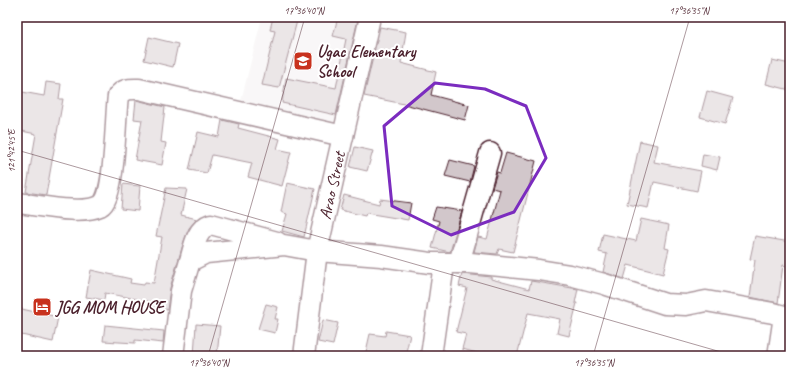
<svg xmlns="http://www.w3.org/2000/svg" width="807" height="373" viewBox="0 0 807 373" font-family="Caveat,sans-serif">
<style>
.built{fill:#f2eeef}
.building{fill:#d2c7cb;stroke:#4a1f2b}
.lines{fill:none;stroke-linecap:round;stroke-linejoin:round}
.minor-casing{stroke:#4a1f2b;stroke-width:23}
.minor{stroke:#fff;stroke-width:20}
.marked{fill:none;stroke:#7b2cbf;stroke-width:3;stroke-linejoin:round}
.ticks{fill:none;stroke:#4a1f2b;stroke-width:1;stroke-opacity:0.45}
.labels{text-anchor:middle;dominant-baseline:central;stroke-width:4;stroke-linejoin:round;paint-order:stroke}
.poi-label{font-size:17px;font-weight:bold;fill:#4a1f2b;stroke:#fff;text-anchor:start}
.street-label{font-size:17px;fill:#4a1f2b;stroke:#fff}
.neatline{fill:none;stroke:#4a1f2b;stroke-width:1.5}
.ticks-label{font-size:10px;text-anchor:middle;fill:#4a1f2b}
</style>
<rect width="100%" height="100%" fill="#fff"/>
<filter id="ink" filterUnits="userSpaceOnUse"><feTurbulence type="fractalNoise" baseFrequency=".025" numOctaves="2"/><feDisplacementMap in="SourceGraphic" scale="8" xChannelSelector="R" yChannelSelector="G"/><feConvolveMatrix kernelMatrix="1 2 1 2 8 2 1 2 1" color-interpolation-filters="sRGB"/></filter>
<g filter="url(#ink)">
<path class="built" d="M262 17H363L341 127 240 105Z"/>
<path class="building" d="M273 17H298L279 88 262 85 275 31 270 30Z
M338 17 358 19 336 115 282 103 286 78 336 88 346 39 333 36Z
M380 27 406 32 401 63 436 72 431 95 469 105 465 120 404 104 364 96Z
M149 37 178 44 173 67 144 60Z
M772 60 790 64V90L766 84Z
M46 82 61 84 59 99H63L46 195 26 192 36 134 17 130V91L44 96Z
M707 91 733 98 725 124 700 117Z
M136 100 165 107 161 142 166 143 162 165 135 160 142 120 134 119Z
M222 120 239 124 238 128 280 139 277 149 291 152 282 186 248 177 252 163 212 155 207 173 189 170 198 132 219 137Z
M640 141 658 145 654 162 701 171 697 191 654 182 648 208 627 204Z
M355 147 373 151 367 171 350 167Z
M506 153 536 161 513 252 499 249 497 254 474 252 478 237 487 239 500 190 492 188 497 172 500 173Z
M703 154 720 157 717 170 701 166Z
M450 160 474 166 470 182 445 176Z
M287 183 315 189 304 237 282 231 287 214 281 212Z
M123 184 140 186 138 211 121 209Z
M166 188 187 189 181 215 197 219 189 228 184 241 170 288 167 310 151 308 152 302 105 293 104 300 86 297 91 270 131 279 130 283 144 285 145 282 154 283 162 237 156 236Z
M344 195 379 204 380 199 411 203 408 220 366 213 365 216 340 210Z
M436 207 462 211 450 252 432 248 439 221 432 219Z
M641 219 669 225 665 248 669 249 663 274 628 265 624 279 603 272 607 254 599 252 603 234 636 241Z
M755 236 790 242V267L783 265 778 303 750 297 755 260 750 259Z
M462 274 491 277V279L529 289 531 281 578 289 575 303H577L569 336 557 333 560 319 528 313 517 356H499L485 352V355L462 349 466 334 456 332 467 288 459 286Z
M266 304 278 307 275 319H278L275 333 258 329Z
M17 308 58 317 53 342 17 334Z
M323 320 338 323 333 345 318 342Z
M196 324 220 326 217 356H194Z
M105 325 164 331 163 343 135 340V343L103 341Z
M386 331 410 335 405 356H365L370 334 385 336Z"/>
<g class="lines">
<g class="minor-casing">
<g id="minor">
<path d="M17 203C39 205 80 215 100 206 116 198 115 115 118 96 124 88 130 89 139 89L343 136"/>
<path d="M190 261C194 247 196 229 211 224L277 242"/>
<path d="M459 263 490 153"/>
<path d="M173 356 181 291 190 261 206 253 284 245 317 251 381 256 430 263H470L539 270 570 275 604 284 665 304 686 305 706 301 773 313 784 316 778 356"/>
<path id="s1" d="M304 356 317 251 370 17"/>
<path d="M431 356 444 264"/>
</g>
</g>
<use href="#minor" class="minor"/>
</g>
</g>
<path d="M0 0H807V373H0ZM435 83 485 89 526 106 546 158 514 212 451 235 392 206 384 126Z" fill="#fff" fill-opacity=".55" fill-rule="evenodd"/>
<path class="marked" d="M435 83 485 89 526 106 546 158 514 212 451 235 392 206 384 126Z"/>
<path class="ticks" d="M17 150 735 356M208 356 305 17M593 356 690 17"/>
<defs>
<g id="school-square" transform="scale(1)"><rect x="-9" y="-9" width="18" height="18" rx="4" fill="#c8321e" stroke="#fff"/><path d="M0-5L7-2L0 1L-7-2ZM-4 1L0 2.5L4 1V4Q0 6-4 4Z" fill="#fff"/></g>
<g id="hotel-square" transform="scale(1)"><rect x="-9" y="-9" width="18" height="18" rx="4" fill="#c8321e" stroke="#fff"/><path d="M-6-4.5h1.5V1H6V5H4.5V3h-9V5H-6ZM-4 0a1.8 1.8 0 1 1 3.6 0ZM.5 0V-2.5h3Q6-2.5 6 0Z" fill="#fff"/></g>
</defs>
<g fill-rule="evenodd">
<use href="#school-square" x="303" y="61"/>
<use href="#hotel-square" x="42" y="307"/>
</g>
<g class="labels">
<g class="poi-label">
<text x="317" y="51">Ugac Elementary<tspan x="317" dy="20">School</tspan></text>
<text x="56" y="307">JGG MOM HOUSE</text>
</g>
<g class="street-label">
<text stroke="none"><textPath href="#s1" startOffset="173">Arao Street</textPath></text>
</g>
</g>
<rect width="807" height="373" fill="none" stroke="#fff" stroke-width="44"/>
<rect x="22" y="22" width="763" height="329" class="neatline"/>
<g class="ticks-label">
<text x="304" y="14">17°36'40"N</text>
<text x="689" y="14">17°36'35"N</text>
<text transform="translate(11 151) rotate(-90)" y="4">121°42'45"E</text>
<text x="209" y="366">17°36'40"N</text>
<text x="594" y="366">17°36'35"N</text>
</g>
</svg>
